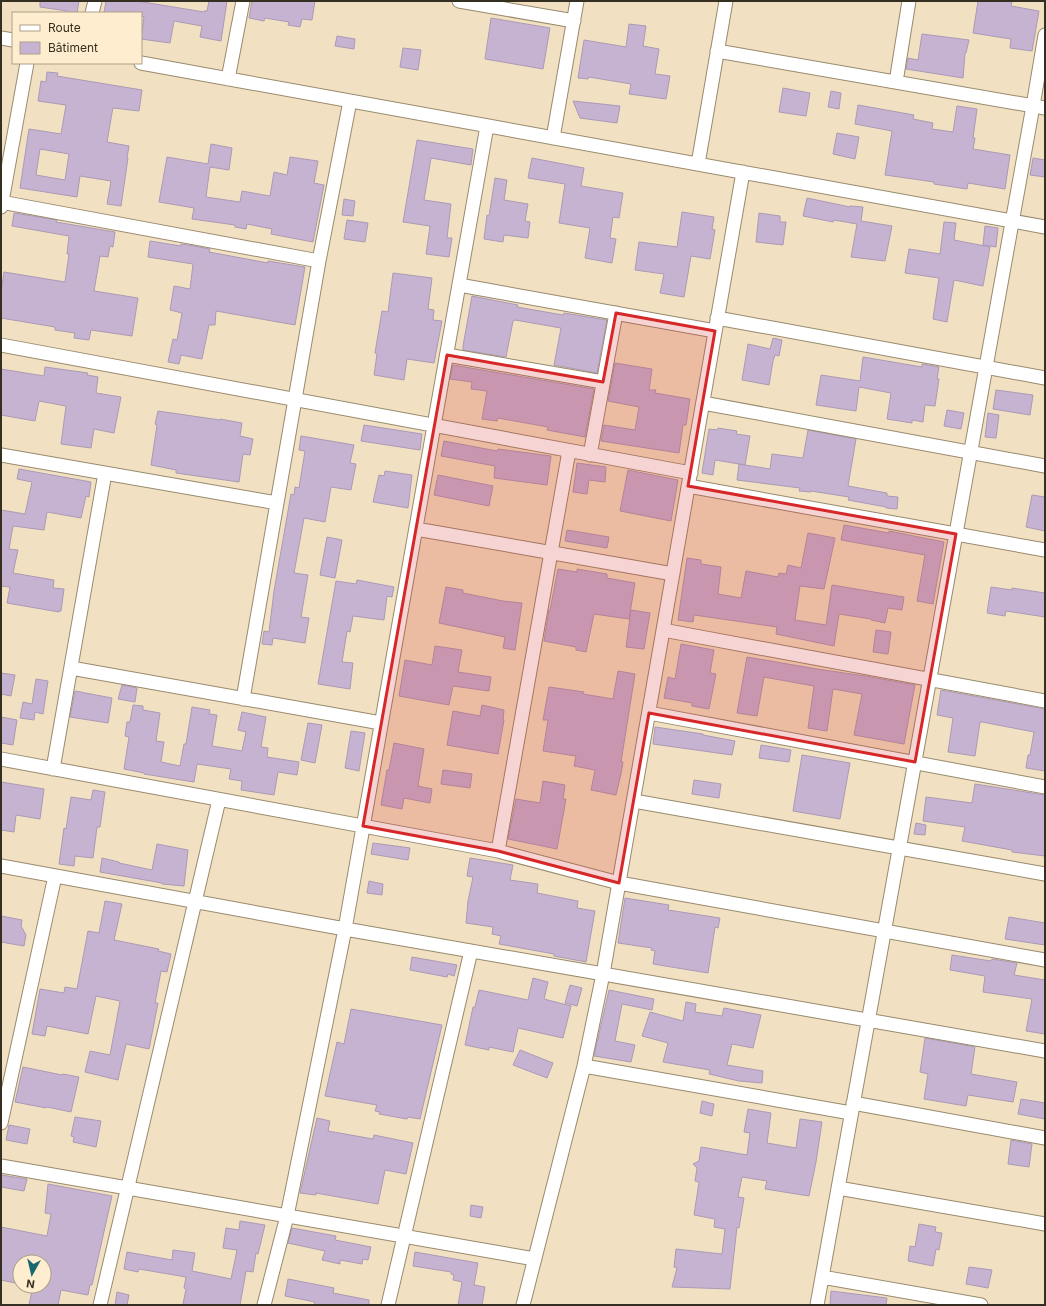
<svg xmlns="http://www.w3.org/2000/svg" width="1046" height="1306" viewBox="0 0 1046 1306" font-family="Inter,sans-serif">
<style>
.building{fill:#c5b3d1;stroke:#ab9ab6;fill-rule:evenodd}
.lines{fill:none;stroke-linecap:round;stroke-linejoin:round}
.minor-casing{stroke:#998a6d;stroke-width:15}
.minor{stroke:#fff;stroke-width:13}
.marked{fill:#d62828;fill-opacity:0.2;stroke:#d62828;stroke-width:3;stroke-linejoin:round}
</style>
<rect width="100%" height="100%" fill="#f1e0c1"/>
<path class="building" d="M40 1H79L77 13H66L67 11 40 7Z
M106 1H137L204 12V11H207L209 1H227L221 41 200 37 202 26 174 21 170 43 141 39 144 17 141 16V13H104Z
M252 1H315L312 20 302 19 300 27 288 25 289 22 265 18 264 21 249 18Z
M978 1H1012L1011 6 1039 11 1032 51 1010 48 1011 39 973 33Z
M491 18 550 28 543 69 485 59Z
M629 24 646 26 643 46 659 49 655 74 670 76 666 99 629 94 631 84 589 77 588 79 578 78 584 40 626 47Z
M922 34 969 40 966 53H965L963 78 906 69 908 58 918 60Z
M337 36 355 39 354 49 335 46Z
M403 48 421 50 418 70 400 67Z
M47 72 58 73 57 76 142 90 139 111 113 108 112 113 107 142 129 146 127 158H128L121 206 107 204 111 181 80 176 77 197 20 188 29 129 61 134 66 105 38 101 41 81 46 82ZM40 149 69 154 65 180 36 175Z
M783 88 810 93 806 116 779 112Z
M831 91 841 93 839 109 828 107Z
M573 101 620 106 617 123 580 118Z
M858 105 914 115 913 119 933 123 932 129 953 132 957 106 977 109 973 138H975L973 149 1010 155 1005 189 968 183 967 189 934 184V182L885 175 892 131 855 124Z
M837 133 859 137 855 159 833 154Z
M417 140 473 149 471 165 431 158 424 200 451 204 447 238H452L449 257 426 254 430 226 403 222Z
M211 144 232 148 229 170 210 167 206 197 240 202 242 191 270 196 274 172 287 175 290 157 318 161 314 183 324 185 313 242 271 234 272 229 247 224 246 229 235 227V225L192 219 194 208 159 202 167 157 208 164Z
M532 158 584 168 581 186 623 193 619 218 613 217 610 238 616 239 612 263 585 258 590 228 559 223 565 184 528 178Z
M1033 158 1045 160V177L1030 175Z
M495 178 507 180 504 200 528 204 525 221 530 222 528 238 504 235 503 242 484 239 487 215 489 216Z
M807 198 850 207V206L863 207 861 221 892 226 885 261 851 257 857 224 834 220 833 222 803 216Z
M344 199 355 201 353 216 342 215Z
M682 212 714 217 712 229 715 230 710 259 691 256 684 297 660 293 664 274 635 270 639 242 677 247Z
M14 213 57 220 56 222 115 232 113 247 110 246 108 257 100 256 94 291 138 298 132 336 91 330 89 340 74 338 75 333 55 330V327L1 318V293L4 272 65 282 69 254H67L69 236 12 226Z
M759 213 780 216V222H786L783 245 756 242Z
M347 220 368 223 365 242 344 239Z
M944 222 956 223 954 240 990 247 983 286 954 280 947 322 933 319 939 278 905 273 909 249 940 254Z
M985 226 998 228 996 247 983 245Z
M150 241 181 246V244L194 246 210 249 209 252 268 263V261L305 267 295 325 216 311 215 325H209L202 359 181 355 179 364 168 362 173 339 177 340 182 313 170 310 174 286 190 289 193 264 148 257Z
M393 273 432 278 428 309 434 310 433 320 442 321 434 363 407 359 404 380 374 375 377 354 375 353 382 311 388 312Z
M472 296 518 305 517 307 563 315 564 313 607 320 597 373 554 365 561 328 515 320 513 321 506 357 463 350V346Z
M773 338 782 340 779 356 775 355 773 361 769 385 742 380 748 344 770 349Z
M863 357 922 367V364L939 367 937 379H939L935 406 925 405 923 422 912 420V423L887 419 891 393 859 387 856 411 816 405 821 375 860 381Z
M615 363 652 369 649 390H656L655 393 690 399 686 425H683L679 453 601 441 604 425 635 430 639 407 608 401Z
M453 365 594 389 585 437 547 430 548 427 498 418 497 421 482 419 487 391 471 389 472 382 450 379Z
M45 367 88 373 87 375 98 377 96 393 121 397 114 433 94 429 91 448 61 444 66 406 39 401 35 421 1 415V369L44 376Z
M996 390 1033 395 1030 415 993 409Z
M947 410 964 413 961 429 944 426Z
M158 411 220 420V419L242 423 240 436 253 439 250 455 243 454 239 482 176 473V470L151 465 157 425 155 424Z
M988 413 999 415 996 438 985 437Z
M364 425 422 434 420 450 361 441Z
M718 428 737 431 736 434 750 436 745 465 715 460 713 475 702 473 709 429 717 430Z
M808 430 856 439 848 486 887 493V496L898 497 897 509 886 508V507L848 500 849 497 811 491V492L799 491 800 488 737 480 739 464 770 469 772 454 803 458Z
M301 436 354 445 350 463 356 464 351 490 331 487 325 522 304 518 294 573 308 575 301 617 309 618 305 643 273 638 272 645 262 644 264 631 269 632 274 591 291 494 294 495 295 487 299 488 305 451 299 450Z
M444 441 497 451 498 449 551 456 547 485 494 478 495 466 441 456Z
M577 463 606 467 605 482 589 480 587 494 573 492Z
M19 469 91 482 89 497 86 496 81 518 47 512 44 530 13 526 9 549 18 550 13 573 54 580 53 588 64 589 61 611H59V612L7 603 10 587 1 586V510L25 514 32 482 17 479Z
M628 470 678 480 671 521 620 511Z
M385 471 412 475 408 508 373 502 379 475 384 476Z
M438 475 493 486 489 506 434 495Z
M1032 495 1045 497V531L1026 527Z
M844 525 889 533V531L944 542 933 604 917 601 925 555 841 540Z
M567 530 609 537 607 548 565 541Z
M808 533 835 538 824 589 800 586 795 620 826 625 832 585 904 597 902 610 888 608 885 623 871 620V619L839 614 834 646 776 634 777 627 694 615 693 622 678 620 687 558 701 560V564L721 567 718 594 741 598 746 571 778 577 779 573 786 574 788 565 801 568Z
M327 537 342 540 335 578 320 575Z
M558 569 577 572V569L607 574V578L635 583 629 619 594 614 586 652 576 650V647L544 641 549 610H550Z
M357 580 394 587 392 597 387 596 384 620 353 616 350 632 347 631 342 662 353 663 350 689 318 684 336 581 356 584Z
M446 587 463 590V593L503 601 522 603 515 650 503 648 505 637 439 623Z
M991 587 1012 590V588L1045 593V617L1006 611 1005 616 987 613Z
M631 610 650 613 644 649 626 647Z
M876 630 891 632 888 654 873 652Z
M681 644 714 650 710 673 716 674 709 709 692 706V703L664 698 668 677 675 679Z
M435 646 462 650 458 672 491 677 489 691 453 686 449 705 399 696 405 660 432 665Z
M747 657 817 669 865 676 915 685 904 744 854 735 862 694 833 689 827 731 808 728 814 686 764 677 757 716 737 713Z
M618 671 635 674 621 762H623L621 774 616 795 591 790 595 770 574 766 576 756 543 751 548 720H543L549 687 584 692 583 694 613 699Z
M1 673 15 675 11 696 1 694Z
M36 679 48 681 43 714 35 712 34 720 20 718 23 702 32 704Z
M122 685 137 688 135 702 118 699Z
M941 690 1045 709V771L1026 768 1028 755H1030L1034 732 982 722H980L975 756 948 752 953 718 937 715Z
M75 691 112 698 108 723 70 717Z
M133 705 143 706V710L160 713 156 741 164 742 161 762 180 766 184 744H186L192 707 210 710 209 714 217 715 212 746 242 751 246 732 238 730 242 712 266 717 261 747 268 748 267 757 299 762 297 775 278 772 274 795 241 790 242 781 229 779 231 769 197 764 194 782 144 774V773L124 769 129 737 125 736 127 722H130Z
M482 705 504 710 503 720H504L498 754 447 745 453 711 480 716Z
M1 717 17 720 13 745 1 743Z
M308 723 322 725 315 763 301 760Z
M655 727 703 734V735L735 741 732 755 653 744Z
M351 731 365 733 359 771 345 768Z
M394 743 424 749 418 786 432 789 430 803 404 798 402 809 381 805 387 770H389Z
M761 745 791 750 789 762 759 758Z
M802 755 850 763 840 819 793 811Z
M443 770 472 774 470 788 441 784Z
M694 780 721 784 719 798 692 794Z
M543 781 565 785 563 799H566L557 849 508 839 516 799 540 803Z
M1 782 44 789 40 819 16 815 14 832 1 830Z
M975 784 1045 795V856L1012 852V850L962 841 965 827 923 821 926 797 972 803Z
M93 790 105 792 100 827H97L93 858 75 856 74 866 59 864 64 828 66 829 71 797 91 800Z
M916 823 926 825 925 835 914 834Z
M373 843 410 848 408 860 371 854Z
M157 844 188 850 184 886 162 884V883L100 872 102 858 119 862V863L152 870Z
M470 858 513 865 510 880 538 884 537 893 578 901 577 908 595 911 586 962 554 956V954L499 944 501 936 492 934 493 927 466 923 468 901 473 877 467 876Z
M369 881 383 884 382 895 367 893Z
M625 898 669 905 668 910 720 918 718 928 715 927 708 973 653 964 655 951 651 950 652 948 618 943Z
M105 901 122 904 114 940 159 949 158 951 171 954 167 972 161 971 155 1003H158L149 1049 126 1044 118 1080 85 1072 90 1051 110 1055 120 1001 96 996 88 1034 47 1026 45 1036 32 1034 40 989 64 993 65 987 77 989 88 931 99 933Z
M1 916 22 920 21 926 26 935 24 946 1 942Z
M1009 917 1045 923V945L1005 939Z
M952 955 991 961 992 959 1017 963 1014 975 1045 980V1034L1026 1031 1032 999 983 992 985 976 950 970Z
M412 957 457 965 454 976 448 974 447 977 410 970Z
M533 978 548 982 544 999 571 1006 563 1038 518 1028 513 1052 489 1047V1050L465 1045 473 1007H475L479 990 528 1000Z
M570 985 582 988 577 1006 565 1003Z
M609 990 654 999 652 1010 622 1004 615 1041 635 1045 631 1062 594 1056Z
M686 1002 696 1004 695 1012 722 1016 724 1008 761 1015 753 1048 732 1044 727 1065 763 1071 762 1083 739 1081 709 1074 710 1070 663 1062 668 1043 642 1036 650 1012 683 1021Z
M351 1009 442 1025 420 1119 408 1117 407 1119 379 1114 380 1112 375 1111 377 1105 325 1096 337 1042 344 1044Z
M925 1038 975 1047 971 1074 1017 1082 1013 1102 968 1095 966 1106 924 1099 928 1074 920 1072Z
M520 1050 553 1063 547 1078 513 1065Z
M23 1067 62 1075 63 1074 79 1077 71 1112 47 1107 46 1108 15 1102Z
M1021 1099 1045 1103V1119L1018 1114Z
M702 1101 714 1104 712 1116 700 1113Z
M748 1109 771 1113 767 1143 796 1148 800 1119 822 1122 816 1162 809 1196 765 1189 767 1181 742 1177 738 1197 744 1198 739 1228 737 1227 730 1289 672 1287 677 1268 674 1267 676 1249 722 1254 725 1229 714 1227 715 1219 694 1215 699 1182 695 1181 697 1168 693 1164 699 1161 701 1147 747 1155 750 1133 744 1132Z
M75 1117 101 1121 96 1147 73 1142 74 1137 71 1136Z
M317 1118 330 1121 328 1131 373 1139 374 1135 413 1143 406 1174 385 1170 378 1204 316 1193V1195L300 1193Z
M9 1125 30 1129 27 1144 6 1140Z
M1011 1140 1032 1144 1029 1167 1008 1164Z
M1 1175 27 1179 24 1191 1 1187Z
M48 1184 112 1196 92 1285H90L88 1295 61 1290 58 1305H29L33 1286H44V1262H20V1284L1 1280V1227L47 1236 51 1214 45 1213Z
M471 1205 483 1207 481 1218 470 1216Z
M240 1221 265 1225 258 1254 256 1253 253 1272 246 1271 240 1305H190L183 1304 186 1289 184 1288 186 1277 139 1269 138 1272 124 1269 127 1252 172 1260 173 1250 195 1253 192 1271 231 1279 237 1250 223 1248 226 1228 239 1230Z
M919 1224 936 1227 935 1232 942 1233 939 1250 936 1249 933 1266 908 1261 910 1246 915 1247Z
M292 1228 336 1236 335 1240 371 1247 368 1260 363 1259 362 1264 340 1260V1264L322 1260 325 1251 288 1243Z
M415 1252 478 1263 474 1285 485 1287 482 1305H458L462 1282 453 1280 454 1275 451 1274V1272L413 1266Z
M969 1267 992 1270 988 1288 966 1284Z
M288 1279 334 1288 333 1293 369 1300V1305H314L315 1302 285 1296Z
M831 1291 887 1298 886 1305H830Z
M117 1292 129 1295 127 1305H115Z"/>
<g class="lines">
<g class="minor-casing">
<path id="minor" d="M459 1 574 21
M92 13 95 1
M1 38 13 40
M717 51 1045 108
M141 63 1045 227
M228 79 243 1
M896 82 909 1
M553 138 577 1
M698 164 726 1
M1 202 319 261
M1 207 27 63
M459 285 715 331
M717 318 1045 378
M1 345 691 473
M447 355 603 382
M703 403 1045 466
M1 455 277 503
M590 455 616 313
M688 486 1045 550
M416 529 673 574
M663 630 1045 701
M71 668 381 723
M243 699 319 261 350 101
M649 713 1045 787
M1 759 498 851 619 883 1045 960
M53 769 105 473
M634 801 1045 874
M498 851 569 451
M1 866 345 929 1045 1051
M584 1066 851 1113
M853 1103 1045 1138
M1 1123 55 876
M1 1166 535 1259
M838 1188 1045 1224
M822 1277 981 1305
M100 1305 219 800
M264 1305 287 1216 345 929 487 126
M388 1305 471 951
M523 1305 584 1066 603 974 743 172
M817 1305 1033 106 1045 35"/>
</g>
<use href="#minor" class="minor"/>
</g>
<path class="marked" d="M616 313 715 331 688 486 956 534 915 762 649 713 619 883 498 851 363 826 447 355 603 382Z"/>
<rect width="1046" height="1306" fill="none" stroke="#352f22" stroke-width="4"/>
<rect x="12" y="12" width="130" height="52" fill="#feedce" stroke="#aea189"/>
<rect x="20" y="25" width="20" height="6" fill="#ffffff" stroke="#aea189"/>
<text x="48" y="32" font-size="12" fill="#352f22">Route</text>
<rect x="20" y="42" width="20" height="12" fill="#c5b3d1" stroke="#aea189"/>
<text x="48" y="52" font-size="12" fill="#352f22">Bâtiment</text>
<g transform="translate(32 1274) rotate(188)"><circle r="19" fill="#feedce" stroke="#aea189"/>
<path d="M0-3L7 15L0 10L-7 15Z" fill="#1b676f"/>
<text y="-6" font-size="11" font-weight="bold" text-anchor="middle" fill="#352f22">N</text>
</g>
</svg>
